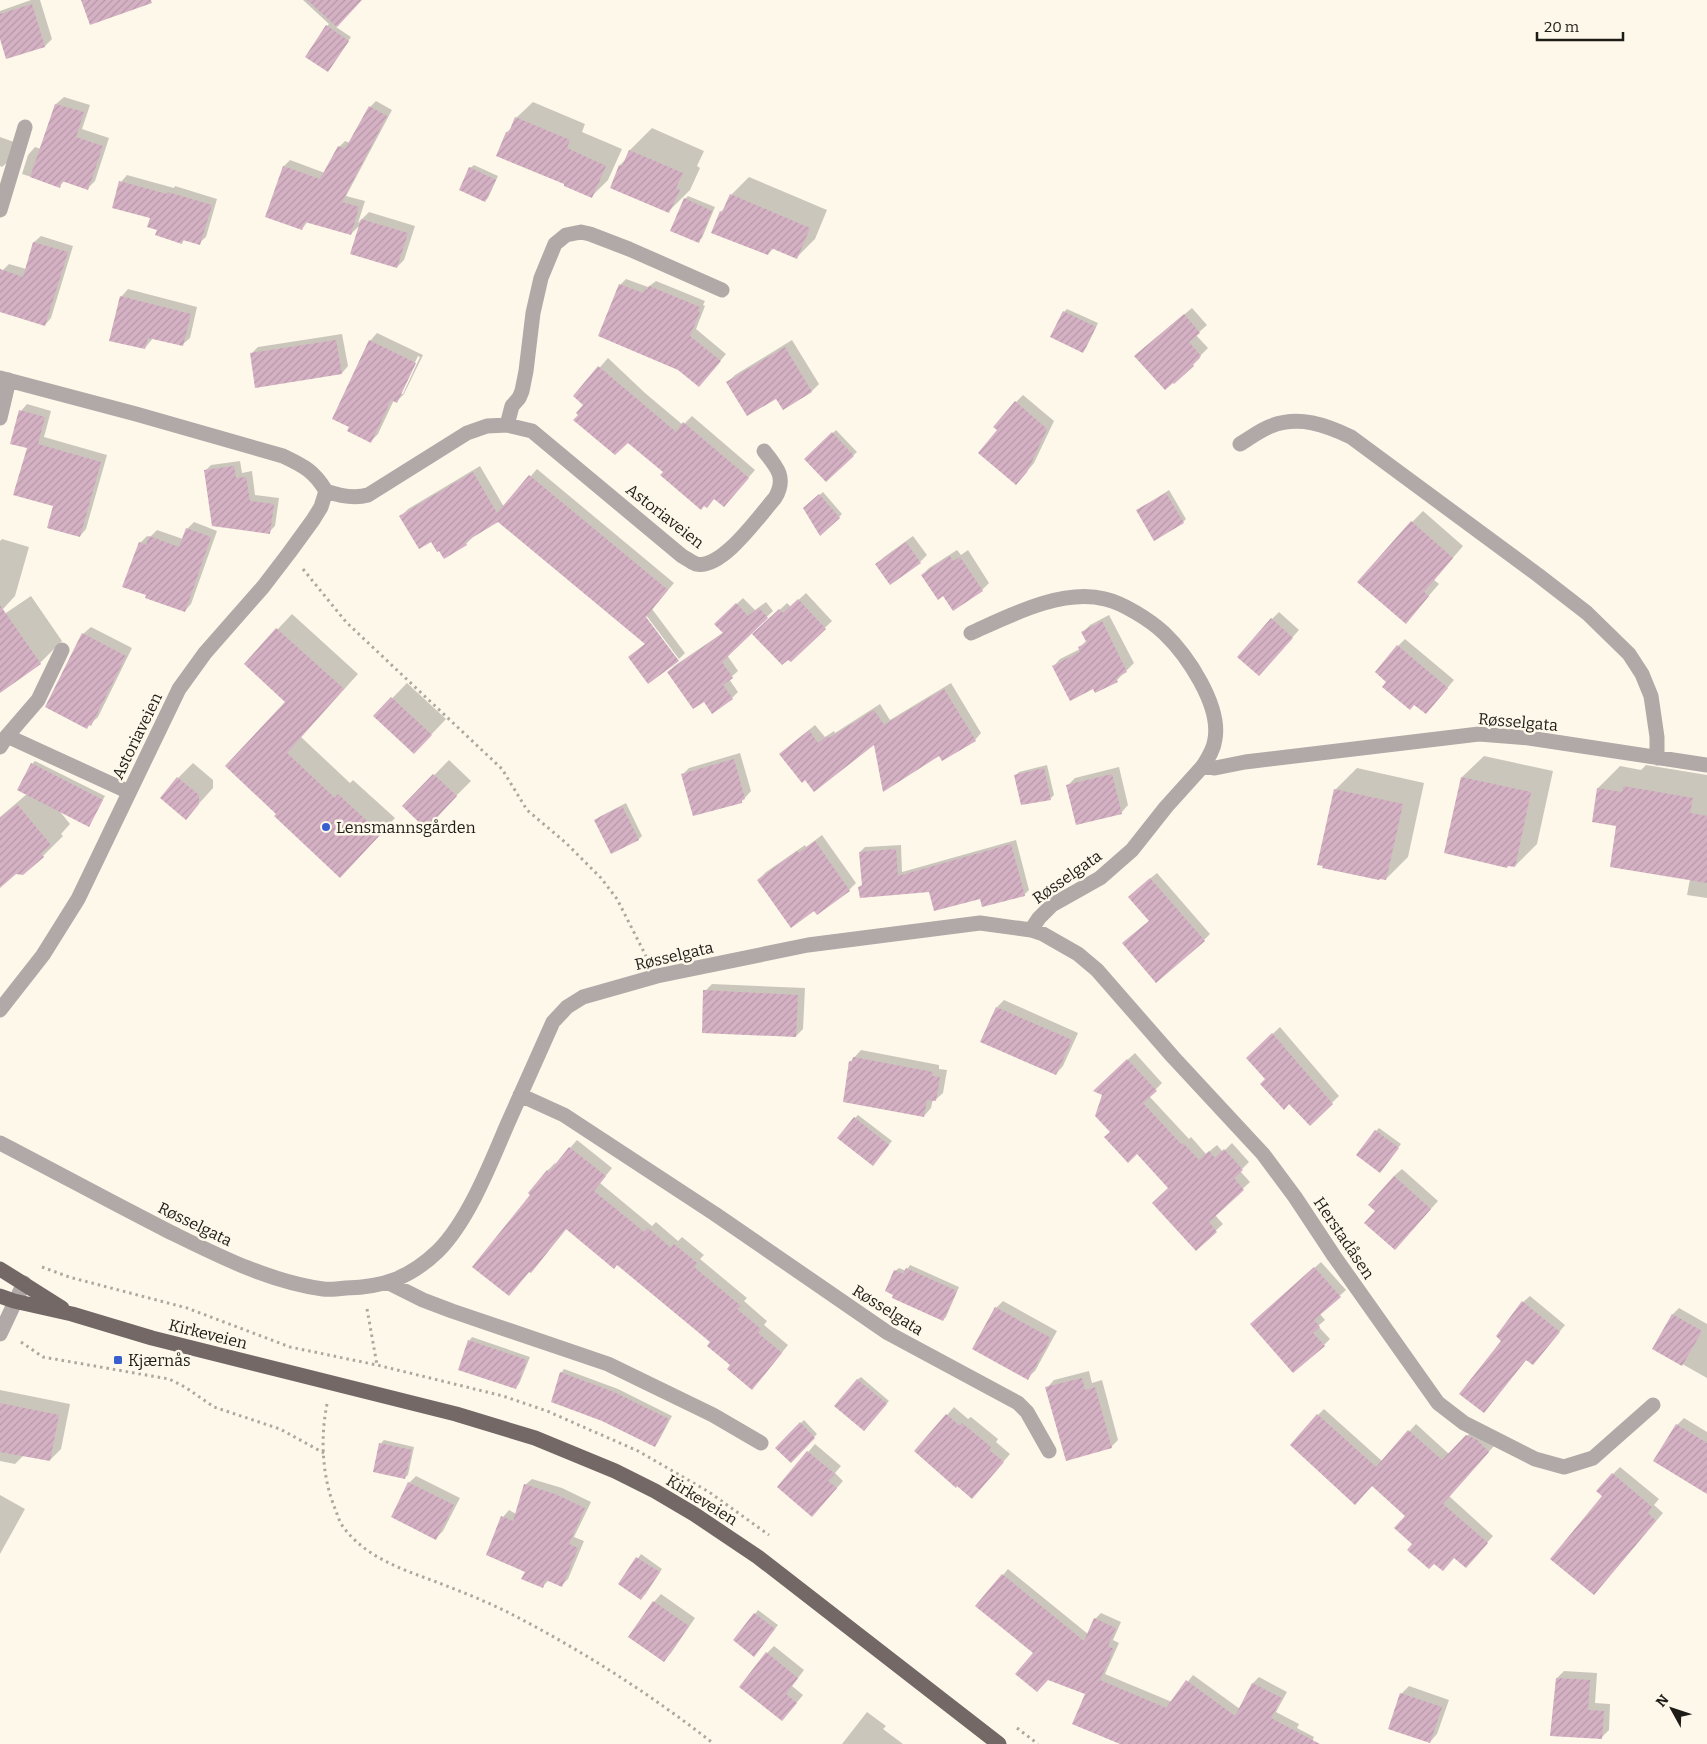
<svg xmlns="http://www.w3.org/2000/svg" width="1707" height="1744" viewBox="0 0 1707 1744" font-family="Bitter,serif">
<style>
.shadow{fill:#0003;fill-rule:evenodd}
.building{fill:url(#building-hatch)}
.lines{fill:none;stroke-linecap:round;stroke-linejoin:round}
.path{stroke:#aca89d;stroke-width:3;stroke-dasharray:2.5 4;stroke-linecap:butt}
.lane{stroke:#b0a9a8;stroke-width:15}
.street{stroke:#b0a9a8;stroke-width:15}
.primary{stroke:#736866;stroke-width:15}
.poi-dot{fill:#375fd0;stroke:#fef8eb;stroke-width:2}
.labels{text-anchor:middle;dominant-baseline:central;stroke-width:5;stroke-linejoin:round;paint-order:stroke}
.street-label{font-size:16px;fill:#1e1c17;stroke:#fef8eb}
.poi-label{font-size:16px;fill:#1e1c17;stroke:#fef8eb;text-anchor:start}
</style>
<defs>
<pattern id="building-hatch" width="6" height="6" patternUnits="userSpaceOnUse" patternTransform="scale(1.25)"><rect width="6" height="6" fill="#d5b1c4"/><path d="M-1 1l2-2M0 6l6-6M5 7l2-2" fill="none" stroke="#b698a8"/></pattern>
</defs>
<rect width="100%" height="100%" fill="#fef8eb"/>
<path class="shadow" d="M31 0H40L52 39 45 46 7 58 0 34V11Z
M303 0H361L336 27 351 37 331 67 327 26 329 24Z
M64 97 90 105 82 129 109 138 95 181 88 188 65 180 60 186 22 174 28 155 35 147 41 149 56 104Z
M376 101 392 110 346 196 365 201 358 223 369 212 415 226 404 260 397 267 361 224 351 234 308 221 302 229 284 166 290 160 325 173 339 147 345 141 350 143 370 107Z
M533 102 585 124 582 132 622 149 608 180 592 196 507 132 512 127 516 118Z
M652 128 704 151 697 166 700 168 690 190 668 212 611 188 620 165 625 160 630 150Z
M0 137 14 142 9 161 2 167 0 166Z
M474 165 498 176 488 198 485 201 470 168Z
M127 175 174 188 175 186 217 199 206 237 199 243 185 239 182 242 158 229 151 217 121 182Z
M749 177 827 210 815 239 797 257 774 248 768 254 721 212 726 206 731 195Z
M688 196 715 207 702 238 698 241 685 199Z
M41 236 73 246 51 318 45 325 0 311V279L3 270 9 264 26 269 34 242Z
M626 279 648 287 656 281 705 301 703 305 705 306 696 329 726 354 705 379 620 285Z
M128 289 197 307 190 338 182 345 153 338 145 348 121 297Z
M1192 308 1207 325 1196 335 1208 348 1199 357 1200 358 1174 382 1143 349Z
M1067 309 1098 323 1086 348 1083 351 1064 312Z
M377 333 423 355 404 394 397 401 394 400 378 434 371 441 370 341ZM418 356 420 357 403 394H400Z
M342 334 348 366 342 373 251 354 258 347Z
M792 340 819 384 812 391 783 408 777 397 728 382 735 375Z
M608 358 645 393 683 425 692 416 755 470 731 498H715L665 472 575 396Z
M1023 395 1054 421 1034 463 1023 476 998 430 1016 402Z
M27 404 51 411 44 437 107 455 86 529 80 536 55 505 28 447 21 411Z
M836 430 857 452 826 480 806 459Z
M240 461 242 473 252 471 255 495 279 498 275 526 269 532 205 471 211 465Z
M480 466 504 507 537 469 674 583 652 609 685 653 679 659 643 611 641 613 677 660 630 657 646 643 498 521 473 537 466 544 431 540 401 516 408 509Z
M1169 490 1186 519 1183 522 1138 510Z
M823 492 842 514 839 517 808 505Z
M1423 511 1463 546 1434 580 1439 584 1406 622 1412 522Z
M194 522 217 531 191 604 185 611 140 543 147 536 150 537 157 530 183 539 187 529Z
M913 536 927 555 920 562 877 564 884 557Z
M2 539 29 547 15 596 3 609 0 608V541Z
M957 550 961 555 968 550 989 583 982 590 944 595 922 575 929 568Z
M806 593 832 621 791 660 754 634 787 603 791 607Z
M31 596 62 641 40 663 2 690 0 689V617Z
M743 598 755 610 766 602 773 611 727 655 738 671 729 679 738 692 732 698 704 700 668 672 674 666 724 632 716 624Z
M1279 612 1299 630 1266 667 1272 619Z
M292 614 358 674 301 737 350 783 353 780 395 818 355 861 277 814 287 702 245 664Z
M1109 615 1134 663 1117 680 1094 688 1053 667 1060 659 1080 649 1079 648 1087 640 1083 632 1090 625Z
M91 627 132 648 98 717 87 727 83 634Z
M1405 639 1454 680 1433 705 1388 682 1398 646Z
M407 683 446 719 429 737 375 716Z
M951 683 981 733 975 740 940 754 875 743 787 748 815 725 825 737 834 731 835 733 880 704 890 720Z
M740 753 751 791 742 801 683 774 689 768Z
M1484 756 1553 771 1537 844 1515 866 1462 777Z
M449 760 471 781 440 812 404 806Z
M35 761 105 796 89 825 58 809 70 824 61 834 63 836 43 856 22 873 16 872 0 886V817L27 794 32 764Z
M193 763 213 780V788L186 818 178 778Z
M1047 765 1054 795 1051 798 1022 804 1016 775 1019 772Z
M1646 765 1707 775V898L1687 895 1690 879 1618 825 1598 788 1620 766 1641 770Z
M1119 767 1128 805 1121 813 1067 786 1075 778Z
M1357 768 1424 783 1408 857 1386 879 1335 790Z
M626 803 642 836 639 839 596 820 599 817Z
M822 835 856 883 849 890 814 910 758 880 766 872 805 845 806 847Z
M1016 840 1029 890 1024 895 981 898 930 891 859 887 863 884 860 852 865 847 901 845 902 872Z
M1157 873 1210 934 1204 940 1130 937 1150 920 1136 890Z
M712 984 805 988 803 1029 796 1036 705 991Z
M1004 1000 1078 1033 1063 1066 1056 1074 997 1007Z
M1280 1027 1339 1096 1310 1124 1267 1079 1255 1051Z
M861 1050 939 1065V1069L947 1070 943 1093 935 1100 933 1099 931 1108 924 1116 850 1062Z
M1135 1053 1162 1083 1149 1096 1189 1139 1191 1137 1206 1154 1217 1145 1223 1152 1232 1143 1249 1162 1240 1171 1250 1182 1215 1215 1223 1224 1196 1249 1170 1188 1137 1152 1111 1131 1101 1084Z
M858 1115 892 1141 876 1161 855 1118Z
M1379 1128 1401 1144 1383 1168 1376 1131Z
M577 1140 612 1168 600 1183 652 1226 656 1222 678 1241 682 1237 704 1255 700 1259 747 1298 744 1301 767 1321 764 1325 788 1345 759 1381 732 1365 712 1342 617 1264 567 1228 538 1264 531 1272 530 1271 509 1295 532 1195 530 1193 548 1170 555 1163 556 1164Z
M1402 1169 1438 1201 1402 1241 1377 1211 1394 1176Z
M1321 1262 1346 1290 1320 1314 1325 1320 1318 1326 1330 1339 1324 1345 1258 1318Z
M910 1265 959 1287 946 1317 943 1320 895 1271 899 1268 906 1271Z
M1530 1296 1565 1325 1533 1364 1527 1359 1484 1412 1503 1340 1523 1302Z
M1003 1301 1057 1331 1035 1371 1027 1378 996 1308Z
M1679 1308 1707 1324V1378L1654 1348 1673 1314Z
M472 1337 530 1357 519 1384 516 1387 469 1341Z
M564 1369 618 1389 672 1416 658 1442 655 1445 561 1373Z
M1089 1371 1092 1383 1102 1380 1118 1440 1111 1447 1047 1388 1054 1380Z
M861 1377 889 1401 867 1426 857 1380Z
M0 1390 70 1404 61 1449 50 1460 24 1455 15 1464 0 1461Z
M954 1407 968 1419 971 1417 998 1439 996 1442 1010 1454 979 1490 916 1451Z
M1324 1409 1382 1461 1416 1424 1449 1454 1474 1429 1495 1445 1449 1496 1493 1536 1472 1560 1454 1557 1414 1544 1407 1516 1318 1415Z
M1684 1418 1707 1432V1492L1677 1425Z
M804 1420 817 1434 791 1461 776 1448Z
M384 1440 414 1447 408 1475 404 1478 381 1443Z
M815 1444 841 1466 835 1473 843 1481 812 1516 778 1487Z
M1620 1467 1659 1499 1654 1505 1663 1513 1601 1586 1604 1496 1613 1474Z
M416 1476 460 1498 443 1531 436 1538 409 1483Z
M532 1479 562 1488 591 1502 574 1537 584 1541 568 1579 562 1585 549 1580 542 1587 527 1571 503 1517 509 1510 516 1514 525 1485Z
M0 1495 25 1509 0 1554Z
M641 1554 662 1569 645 1595 620 1584Z
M1008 1569 1088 1634 1095 1619 1101 1613 1121 1622 1113 1640 1119 1643 1105 1674 1172 1702 1193 1675 1240 1709 1253 1683 1259 1677 1287 1692 1276 1712 1299 1724 1297 1728 1314 1737 1311 1744H1131L1086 1693 1035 1653 1003 1575Z
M661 1594 695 1618 671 1653 664 1660 630 1637 654 1602Z
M758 1610 778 1625 757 1652 734 1640Z
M774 1646 804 1670 792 1686 803 1695 789 1712 767 1653Z
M1564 1671 1597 1673 1595 1703 1610 1704 1609 1730 1601 1738 1557 1678Z
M1409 1686 1449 1700 1437 1734 1430 1742 1401 1694Z
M867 1712 886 1726 883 1729 903 1744H842Z"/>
<path class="building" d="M81 0H151L152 3 90 25Z
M307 0H362L337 27Z
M32 4 45 47 6 59 0 39V14Z
M326 25 349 41 328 72 305 57Z
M55 104 84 112 76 137 103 146 88 190 62 181 60 188 30 177Z
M369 106 387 116 342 202 359 207 351 235 305 222 302 230 265 217 283 166 320 179 338 146 345 149Z
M515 117 570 140 567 148 606 166 592 198 564 186V184L496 156 506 132H509Z
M629 150 683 173 676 188 680 190 669 213 610 188 619 165 622 166Z
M469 167 496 180 485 202 459 190Z
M119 181 167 194 168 192 212 205 200 245 183 240 182 244 155 235 157 230 147 227 150 218 112 208Z
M730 194 810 228 797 259 771 248 768 255 711 233 720 211 722 212Z
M684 198 712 211 699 243 670 231Z
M361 219 408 233 397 268 350 254Z
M33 242 68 252 45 326 0 312V269L23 277Z
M619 284 643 293 645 289 647 290 649 286 700 307 698 311 700 312 690 336 721 361 699 387 678 370 598 336Z
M120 296 191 314 183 346 148 338 145 349 109 341Z
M1063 311 1096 327 1083 353 1050 337Z
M1184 314 1200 333 1189 342 1201 356 1193 365 1194 366 1174 384 1173 383 1165 390 1134 356Z
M336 340 342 374 255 388 250 353Z
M369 340 416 363 397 403 391 400 371 443 347 431 349 427 332 419Z
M785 347 812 392 783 410 776 399 747 416 726 382Z
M598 366 676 432 683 422 749 478 724 507 714 499 707 508 704 506 701 510 660 475 663 472 628 443 615 455 573 420 578 415 576 413 583 405 573 396Z
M1015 401 1047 429 1027 472 1016 485 978 453 997 430 993 427Z
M19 410 45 417 38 444 101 462 80 537 47 528 53 506 13 495 27 448 10 444Z
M832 432 854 456 826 482 804 459Z
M234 466 236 478 246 477 250 501 274 504 270 534 212 526 204 470Z
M473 472 497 513 529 475 668 590 646 617 679 661 648 684 628 657 645 644 498 522 465 542 467 545 444 559 439 551 437 552 431 542 419 549 399 516Z
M1166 493 1184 523 1154 541 1136 510Z
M819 494 840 518 820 536 803 508Z
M1411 521 1453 558 1424 592 1429 596 1406 624 1357 582Z
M186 528 211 537 185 612 145 598 146 595 122 587 139 542 146 545 149 536 179 547Z
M906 542 921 563 890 585 875 564Z
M950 556 953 561 960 557 983 591 953 611 943 596 938 600 921 575Z
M798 599 826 629 791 662 788 660 782 665 752 634 779 609 783 613Z
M736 603 748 616 759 608 768 618 722 662 733 678 723 685 733 699 712 714 704 702 693 709 667 672 723 633 714 624Z
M0 605 41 664 0 693Z
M1271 618 1293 638 1259 676 1237 657Z
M1102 621 1127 672 1116 678 1118 682 1095 693 1093 689 1070 701 1052 666 1080 652 1078 647 1087 643 1081 632Z
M276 628 344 689 287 753 335 798 338 794 381 834 340 878 274 816 276 814 225 766 285 702 244 664Z
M82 633 126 656 91 726 89 725 87 729 45 707Z
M1397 645 1448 688 1426 714 1414 705 1410 710 1382 687 1386 682 1375 672Z
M944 689 976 741 942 761 939 756 883 792 874 745 814 792 805 780 802 783 779 754 809 730 818 743 827 736 829 738 874 710 884 725Z
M391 697 432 735 414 754 373 716Z
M734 759 745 799 742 800V803L693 816 681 774Z
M31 763 103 800 89 827 17 790Z
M1044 768 1051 800 1021 805 1014 775Z
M433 774 457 796 426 829 402 806Z
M1112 774 1122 814 1076 825 1066 785Z
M177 777 199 795V804L186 820 160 798Z
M1461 777 1531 792 1515 867 1508 866 1507 868 1444 853Z
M1623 786 1693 798 1690 813 1707 816V883L1610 867 1616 826 1592 822 1597 788 1622 792Z
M1334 789 1403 804 1386 880 1380 879 1379 880 1322 868 1323 866 1317 865Z
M17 804 51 845 41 853 44 857 23 875 16 874 0 888V818Z
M622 806 639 840 611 854 594 820Z
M815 841 850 891 817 915 814 911 791 928 757 880 797 851 799 853Z
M1011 844 1025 896 982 907 980 899 934 911 929 892 860 898 858 887 862 886 859 852 896 849 898 876Z
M1150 878 1205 941 1156 983 1122 943 1149 921 1128 897Z
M703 990 798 995 796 1037 702 1033Z
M996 1007 1072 1040 1056 1075 980 1042Z
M1272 1033 1333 1104 1310 1126 1289 1104 1284 1110 1260 1084 1265 1079 1246 1058Z
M853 1057 933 1072 932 1076 940 1077 936 1101 927 1100 924 1117 843 1102 849 1061 852 1062Z
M1127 1059 1157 1091 1143 1103 1182 1145 1183 1143 1199 1160 1209 1151 1215 1158 1224 1149 1243 1170 1234 1178 1244 1190 1209 1222 1217 1232 1196 1251 1152 1203 1168 1188 1137 1154 1128 1163 1104 1137 1110 1132 1095 1116 1102 1095 1093 1091Z
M854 1117 889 1145 873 1166 837 1138Z
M1375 1130 1399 1148 1380 1173 1356 1155Z
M569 1147 606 1176 594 1191 644 1232 648 1228 671 1248 674 1244 697 1263 694 1267 741 1306 737 1309 761 1329 758 1333 782 1353 752 1390 727 1369 730 1365 707 1346 710 1342 617 1265 614 1269 566 1229 531 1273 529 1272 509 1296 472 1267 530 1195 528 1193 547 1170 549 1172Z
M1394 1176 1431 1209 1395 1250 1364 1223 1375 1211 1368 1205Z
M1314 1267 1341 1297 1314 1320 1320 1327 1313 1333 1325 1346 1293 1373 1250 1324Z
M906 1268 957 1291 943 1321 892 1298 893 1295 885 1291 894 1270 903 1274Z
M1522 1301 1560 1332 1533 1365 1526 1360 1484 1413 1459 1394 1501 1341 1496 1336Z
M995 1307 1051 1338 1028 1380 972 1349Z
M1672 1314 1702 1331 1682 1366 1652 1349Z
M468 1340 527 1360 516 1389 458 1370Z
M560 1372 614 1392 669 1419 655 1447 602 1421 551 1402Z
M1082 1378 1085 1390 1095 1387 1112 1448 1066 1461 1045 1387Z
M857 1379 887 1404 864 1431 834 1406Z
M0 1403 59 1415 50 1461 0 1452Z
M946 1414 960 1426 962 1423 991 1447 989 1450 1004 1462 972 1499 957 1486 956 1488 914 1451Z
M1317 1414 1376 1467 1408 1430 1442 1460 1466 1435 1476 1439 1489 1452 1443 1504 1488 1543 1466 1568 1454 1558 1443 1571 1434 1564 1429 1569 1407 1550 1412 1544 1394 1528 1405 1516 1372 1486 1355 1505 1290 1445Z
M800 1422 815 1438 791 1463 775 1448Z
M1676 1424 1707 1443V1494L1653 1461Z
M379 1443 412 1450 405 1479 373 1472Z
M807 1451 835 1474 828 1481 837 1488 812 1517 777 1487Z
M1612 1473 1652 1507 1648 1513 1656 1521 1594 1595 1550 1559 1602 1496 1596 1491Z
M408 1482 454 1505 436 1540 391 1517Z
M524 1484 555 1494 585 1508 569 1544 578 1548 562 1587 546 1580 543 1588 521 1579 525 1572 486 1555 501 1516 513 1521Z
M636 1557 660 1572 641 1600 618 1584Z
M1002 1574 1084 1641 1094 1618 1116 1628 1108 1646 1114 1649 1100 1680 1166 1708 1186 1680 1235 1716 1252 1683 1282 1698 1271 1718 1320 1744H1120L1072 1724 1085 1694 1048 1680 1037 1692 1015 1674 1033 1653 975 1606Z
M653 1601 689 1626 664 1662 628 1637Z
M754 1613 775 1629 754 1657 733 1640Z
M766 1652 798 1678 786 1694 797 1703 782 1721 739 1687Z
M1556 1678 1590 1680 1588 1710 1604 1711 1602 1739 1550 1736Z
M1400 1693 1442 1707 1430 1743 1388 1729Z"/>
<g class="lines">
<path class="path" d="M303 569 346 622 502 769 527 810 566 843 601 878 617 899 646 956
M42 1267 69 1277 187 1308 290 1347 377 1365 503 1396 547 1411 638 1451 709 1492 769 1535
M367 1309 377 1365
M21 1342 43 1357 169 1379 185 1387 214 1407 280 1429 324 1453
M327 1404C320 1439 322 1478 336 1511 338 1517 340 1523 344 1528 366 1557 401 1569 434 1581 462 1592 491 1603 517 1617 586 1653 653 1696 714 1744
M1017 1728 1038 1744"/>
<path class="lane" d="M971 633C1009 616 1062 588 1105 599 1123 603 1150 620 1164 633 1187 655 1221 705 1215 739 1214 749 1208 758 1203 766
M7 736 129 792
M0 1334 24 1283"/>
<path class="street" d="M0 210 25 127
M0 378 136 414 283 456C304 466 314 471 326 491
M0 418 9 380
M507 425 532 431 682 556C686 558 691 562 696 564 722 570 759 516 775 498 787 478 777 467 764 451
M1240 444C1250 438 1260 430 1271 426 1299 415 1326 425 1351 437L1538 575 1587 613 1629 654 1642 674 1651 696 1657 737V758
M0 747 7 736 38 700 62 650
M1031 930 1043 934 1078 954 1097 970 1173 1057 1263 1154 1295 1197 1334 1256 1438 1403 1464 1423 1535 1459 1564 1467 1593 1458 1653 1405
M0 1010 43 955 78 899 179 689 205 653 263 587 289 553 313 520 321 507 326 491C340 496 354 499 368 495L467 433 487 426 507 425 512 406 519 398 522 391 526 371 533 313 541 278 555 244 566 235 581 232 590 234 629 249 722 290
M520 1095 564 1115 715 1214 888 1333 1018 1403 1027 1412 1049 1451
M0 1143C56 1172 111 1202 168 1231 217 1255 267 1281 323 1289 330 1290 338 1289 346 1288 384 1287 410 1278 438 1251 468 1221 490 1165 507 1125 522 1091 538 1056 553 1022L567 1007 583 997 657 976 808 945 980 923 1031 930 1039 918 1052 905 1100 878 1132 850 1166 807 1203 766 1215 768 1245 762 1479 734 1529 738 1707 765
M389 1283 423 1300 452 1311 608 1364 713 1415 761 1443"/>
<path class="primary" d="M0 1269 62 1308
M0 1296 14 1301 72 1314 152 1338 456 1414 535 1438 615 1471 655 1491 694 1514 758 1557 999 1744"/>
</g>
<g class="poi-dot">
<circle cx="326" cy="827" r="5"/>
<rect x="113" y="1355" width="10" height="10" rx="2.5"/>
</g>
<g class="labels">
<g class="street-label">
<text transform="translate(665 516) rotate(38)">Astoriaveien</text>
<text transform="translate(1518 722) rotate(5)">Røsselgata</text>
<text transform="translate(137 736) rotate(-64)">Astoriaveien</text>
<text transform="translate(1067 877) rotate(-35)">Røsselgata</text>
<text transform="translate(674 956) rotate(-13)">Røsselgata</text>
<text transform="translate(195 1224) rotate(26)">Røsselgata</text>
<text transform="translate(1344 1238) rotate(56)">Herstadåsen</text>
<text transform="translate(888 1310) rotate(32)">Røsselgata</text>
<text transform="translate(208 1334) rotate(14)">Kirkeveien</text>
<text transform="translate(702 1500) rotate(32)">Kirkeveien</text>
</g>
<g class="poi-label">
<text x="336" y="827">Lensmannsgården</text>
<text x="128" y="1360">Kjærnås</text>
</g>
</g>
<g transform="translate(1672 1709) rotate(310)" stroke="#fef8eb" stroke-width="4" paint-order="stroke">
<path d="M0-4L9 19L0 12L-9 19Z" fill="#1e1c17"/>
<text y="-8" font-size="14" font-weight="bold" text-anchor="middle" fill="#1e1c17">N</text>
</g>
<path d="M1537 32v8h86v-8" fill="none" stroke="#1e1c17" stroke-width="2.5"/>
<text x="1544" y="32" font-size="15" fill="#1e1c17" stroke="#fef8eb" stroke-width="4" paint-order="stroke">20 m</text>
</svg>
